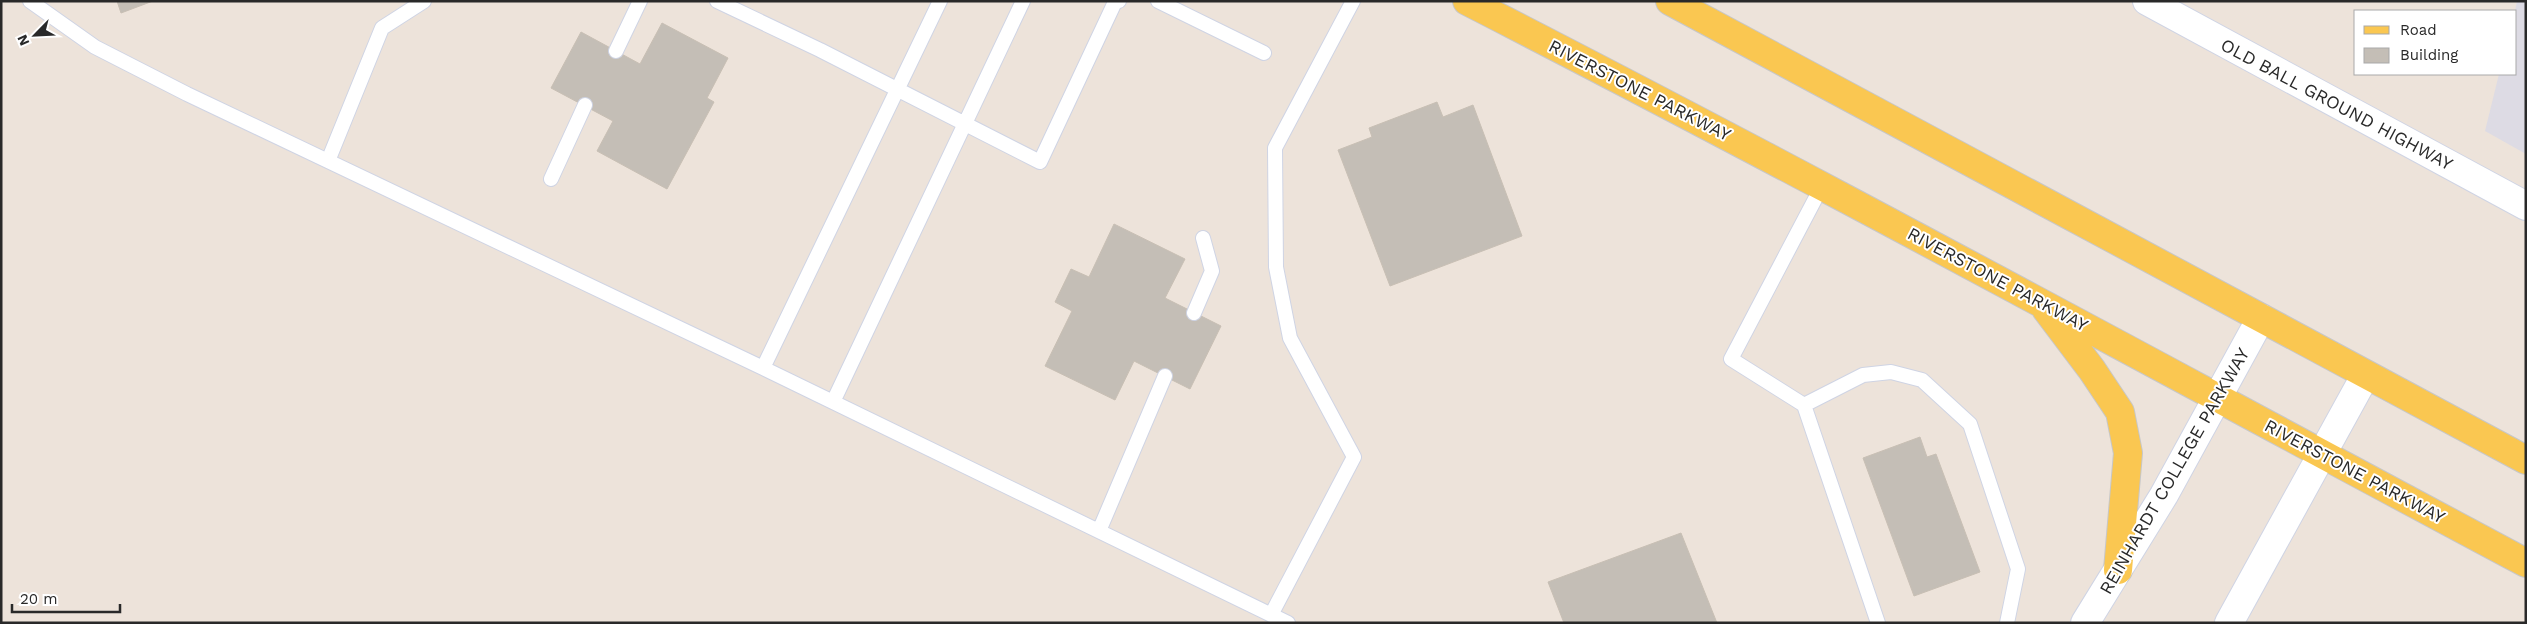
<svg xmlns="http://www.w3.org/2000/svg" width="2527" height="624" viewBox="0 0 2527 624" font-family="'Work Sans',sans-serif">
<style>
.industrial{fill:#dddbe4}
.building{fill:#c4beb6;stroke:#c8bfb4}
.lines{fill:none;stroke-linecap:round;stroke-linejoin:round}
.lane-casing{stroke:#cfd4e4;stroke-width:16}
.street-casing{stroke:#cfd4e4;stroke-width:30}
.secondary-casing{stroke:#cfd4e4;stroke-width:30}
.primary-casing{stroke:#c7c7c7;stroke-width:30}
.lane{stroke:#fff;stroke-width:14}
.street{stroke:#fff;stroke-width:28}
.secondary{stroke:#fff;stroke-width:28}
.primary{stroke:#fac751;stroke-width:28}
.labels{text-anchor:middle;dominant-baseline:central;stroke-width:4;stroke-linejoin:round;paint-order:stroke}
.street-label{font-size:18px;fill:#292929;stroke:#fff}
</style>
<rect width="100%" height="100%" fill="#ede3da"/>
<path class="industrial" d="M2517 1H2526V154L2485 131 2499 74H2516L2515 11Z"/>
<path class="building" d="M117 1H153L121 13Z
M662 23 728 58 707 98 714 102 667 189 597 151 613 121 551 88 581 32 640 64Z
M1437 102 1443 117 1473 105 1522 236 1390 286 1338 150 1372 137 1369 128Z
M1114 224 1185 259 1165 298 1221 326 1190 389 1134 361 1115 400 1045 366 1072 311 1055 302 1071 269 1089 277Z
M1920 437 1927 457 1936 454 1980 572 1914 596 1863 458Z
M1681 533 1717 623H1564L1548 582Z"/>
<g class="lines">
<g class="lane-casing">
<path id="lane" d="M30 1 95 47 187 94 763 368 1288 623
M717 1 820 50 1040 162 1115 2 1119 1
M1158 1 1264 53
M616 51 640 1
M328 161 382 28 424 1
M551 179 585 105
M1822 186 1731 359 1804 405 1878 623
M1194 313 1212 271 1203 238
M763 368 940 1
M833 402 1023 1
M1804 405 1863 375 1891 372 1922 380 1970 424 2018 569 2007 623
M1099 531 1165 376
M1271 615 1354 457 1290 338 1276 267 1275 148 1353 1"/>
</g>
<g class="street-casing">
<path id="street" d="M2147 1 2526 206"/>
</g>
<g class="secondary-casing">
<path id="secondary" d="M2085 623 2164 495 2261 318
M2229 623 2365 376"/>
</g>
<g class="primary-casing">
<path id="primary" d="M1467 1C1823 183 2173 375 2526 563
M1670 1 2526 460
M2046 309 2092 370 2120 412 2128 453 2118 570"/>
</g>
<use href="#lane" class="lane"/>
<use href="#street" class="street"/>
<use href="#secondary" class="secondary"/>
<use href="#primary" class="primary"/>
</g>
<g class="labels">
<g class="street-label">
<text transform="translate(1640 90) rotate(27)">RIVERSTONE PARKWAY</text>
<text transform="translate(2337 104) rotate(28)">OLD BALL GROUND HIGHWAY</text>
<text transform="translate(1998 279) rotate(28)">RIVERSTONE PARKWAY</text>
<text transform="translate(2174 471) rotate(-60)">REINHARDT COLLEGE PARKWAY</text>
<text transform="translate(2355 471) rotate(28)">RIVERSTONE PARKWAY</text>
</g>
</g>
<rect width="2527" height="624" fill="none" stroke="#292929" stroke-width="5"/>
<rect x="2354" y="10" width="162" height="65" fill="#ffffff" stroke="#a9a9a9"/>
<rect x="2364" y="26" width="25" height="8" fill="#fac751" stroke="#a9a9a9"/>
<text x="2400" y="35" font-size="15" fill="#292929">Road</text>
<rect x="2364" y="48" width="25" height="15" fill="#c4beb6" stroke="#a9a9a9"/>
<text x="2400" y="60" font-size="15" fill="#292929">Building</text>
<g transform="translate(35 35) rotate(246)" stroke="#ffffff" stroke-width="4" paint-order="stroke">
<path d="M0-4L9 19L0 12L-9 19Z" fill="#292929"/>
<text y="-8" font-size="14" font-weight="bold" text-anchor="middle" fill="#292929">N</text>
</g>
<path d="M12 604v8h108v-8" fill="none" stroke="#292929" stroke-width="2.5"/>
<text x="20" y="604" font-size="15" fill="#292929" stroke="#ffffff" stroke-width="4" paint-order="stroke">20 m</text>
</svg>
